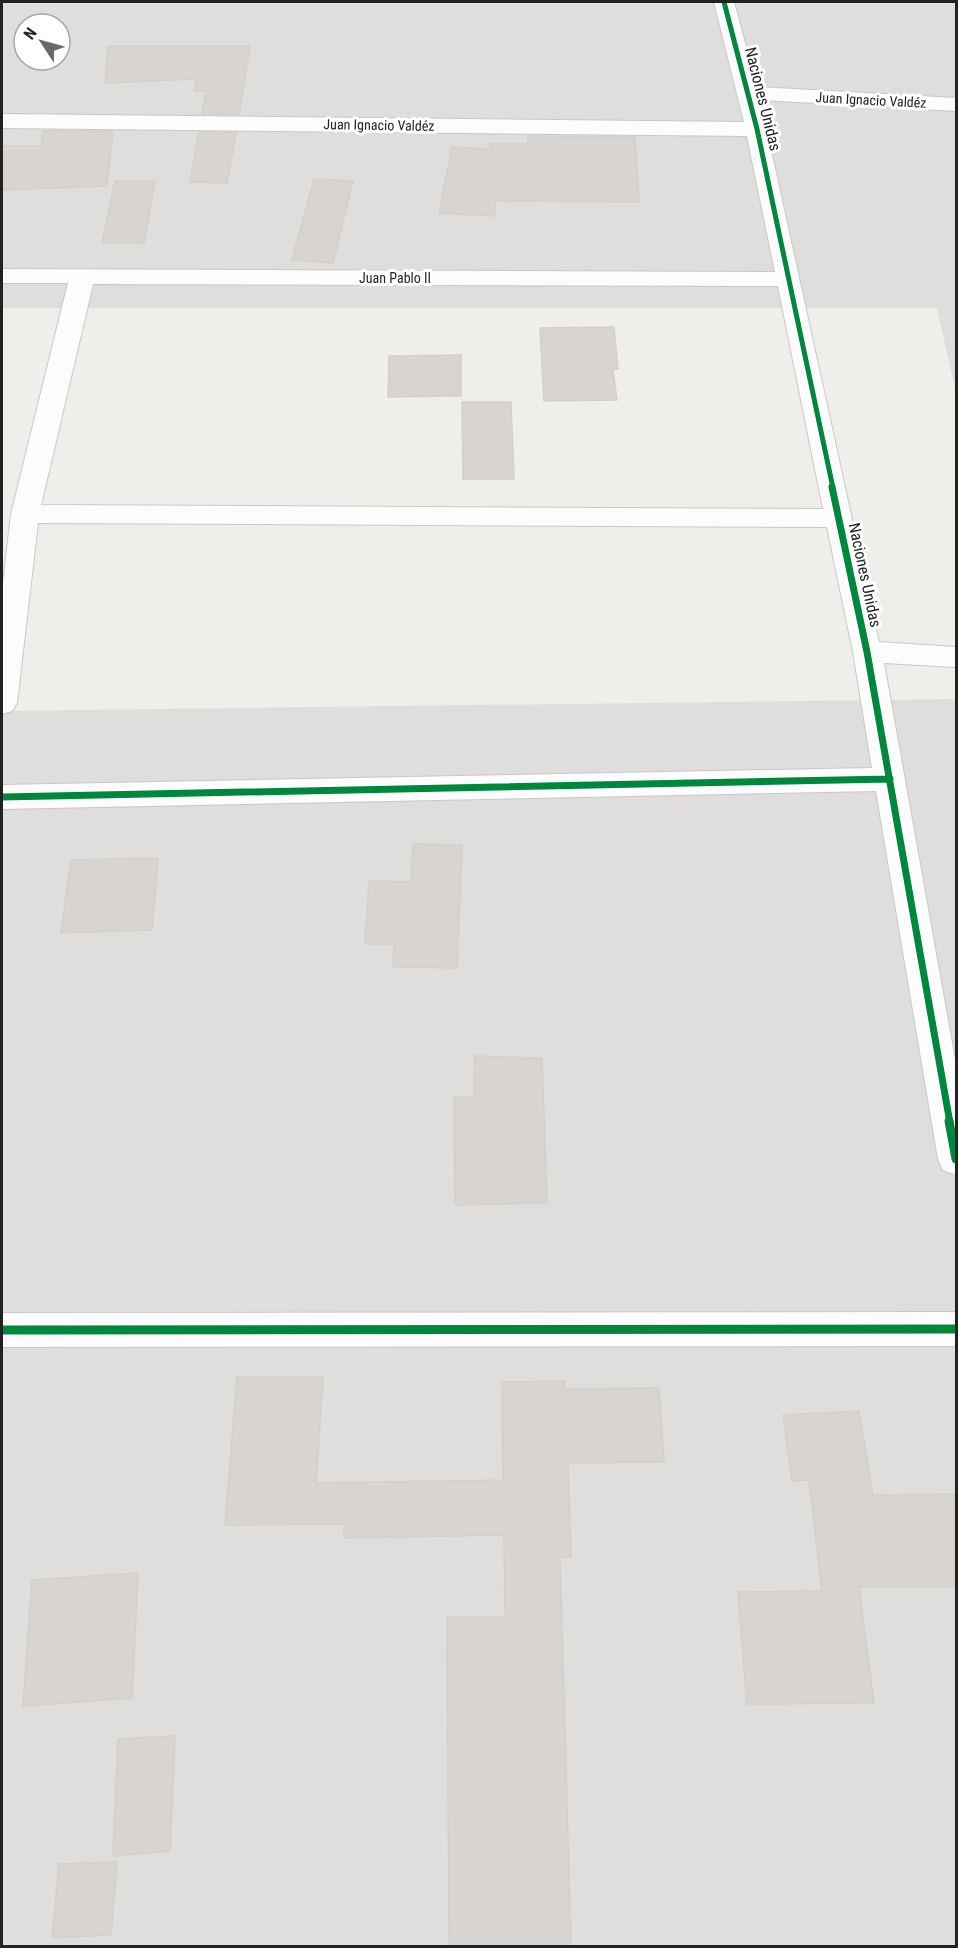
<svg xmlns="http://www.w3.org/2000/svg" width="958" height="1948" viewBox="0 0 958 1948" font-family="'Roboto Condensed',sans-serif">
<style>
.residential{fill:#dfdedc;fill-rule:evenodd}
.building{fill:#d7d4d2;stroke:#d3d0cc;stroke-width:1.5}
.lines{fill:none;stroke-linecap:round;stroke-linejoin:round}
.minor-casing{stroke:#c9c8c7;stroke-width:2}
.minor{fill:#fdfcfc;fill-rule:evenodd}
.cycleway-far2-casing{stroke:#fff;stroke-width:8}
.cycleway-far1-casing{stroke:#fff;stroke-width:10}
.cycleway-casing{stroke:#fff;stroke-width:13}
.cycleway-far2{stroke:#00873e;stroke-width:5}
.cycleway-far1{stroke:#00873e;stroke-width:7}
.cycleway{stroke:#00873e;stroke-width:9}
.labels{text-anchor:middle;dominant-baseline:central;stroke-width:6;stroke-linejoin:round;paint-order:stroke}
.far-street-label{font-size:14px;fill:#222;stroke:#fff}
.street-label{font-size:16px;fill:#222;stroke:#fff}
</style>
<rect width="100%" height="100%" fill="#f0eeeb"/>
<path class="residential" d="M2 2H956V393L937 308H2ZM24 24H60V60H24Z
M956 699V1946H2V711Z"/>
<path class="building" d="M108 46H250L239 114H202L206 91H194L196 79 105 83Z
M43 131H113L107 186 2 190V146H41Z
M199 132 236 133 227 183 190 182Z
M528 136 635 137 639 202 496 201 494 216 439 213 452 147 490 149V144H528Z
M314 179 353 181 333 263 292 260Z
M115 181H155L144 243H102Z
M614 327 618 369H613L617 400 544 401 540 328Z
M461 355V396L388 397 389 356Z
M462 402H511L514 479H463Z
M413 844 462 845 457 968 393 967 394 944H365L369 881 411 882Z
M158 858 152 930 61 933 71 860Z
M475 1056 542 1058 547 1203 455 1205 454 1097H474Z
M237 1377H323L316 1483 503 1480 502 1382 565 1381V1389L659 1388 664 1462 568 1463 571 1557H560L571 1947H449L447 1617H505L504 1535 344 1538V1524L225 1525Z
M859 1411 873 1495 957 1494V1587H859L874 1703 747 1704 738 1592 822 1591 809 1480 792 1481 783 1415Z
M138 1573 132 1698 23 1706 32 1580Z
M175 1736 170 1851 113 1856 118 1739Z
M117 1862 111 1935 52 1938 59 1864Z"/>
<g class="lines">
<g class="minor-casing">
<path id="minor" d="M714 2H734L757 87 956 98V111L760 100 879 642 956 647V667L884 663 956 1065V1175L943 1170 938 1159 876 791 2 809V785L872 768 853 652 827 527 38 523 17 703 12 711 2 714V592L11 514 68 283H2V269L775 272 747 136 2 128V114L744 122ZM93 284 778 286 823 509 41 505Z
M956 1312V1346L2 1347V1313Z"/>
</g>
<use href="#minor" class="minor"/>
<g class="cycleway-far2-casing">
<path id="cycleway-far2" d="M724 2 757 129 833 488"/>
</g>
<g class="cycleway-far1-casing">
<path id="cycleway-far1" d="M832 487 867 652 950 1123
M2 797 890 779"/>
</g>
<g class="cycleway-casing">
<path id="cycleway" d="M949 1121 956 1159
M2 1330 956 1329"/>
</g>
<use href="#cycleway-far2" class="cycleway-far2"/>
<use href="#cycleway-far1" class="cycleway-far1"/>
<use href="#cycleway" class="cycleway"/>
</g>
<g class="labels">
<g class="far-street-label">
<text transform="translate(871 100) rotate(3)">Juan Ignacio Valdéz</text>
<text transform="translate(379 125) rotate(1)">Juan Ignacio Valdéz</text>
<text x="395" y="278">Juan Pablo II</text>
</g>
<g class="street-label">
<text transform="translate(763 99) rotate(76)">Naciones Unidas</text>
<text transform="translate(865 575) rotate(78)">Naciones Unidas</text>
</g>
</g>
<rect width="958" height="1948" fill="none" stroke="#222222" stroke-width="6"/>
<g transform="translate(42 42) rotate(306)"><circle r="28" fill="#ffffff" stroke="#a7a7a7" stroke-width="1.5"/>
<path d="M0-4.5L10 22L0 15L-10 22Z" fill="#6a6968"/>
<text y="-9" font-size="16" font-weight="bold" text-anchor="middle" fill="#222222">N</text>
</g>
</svg>
